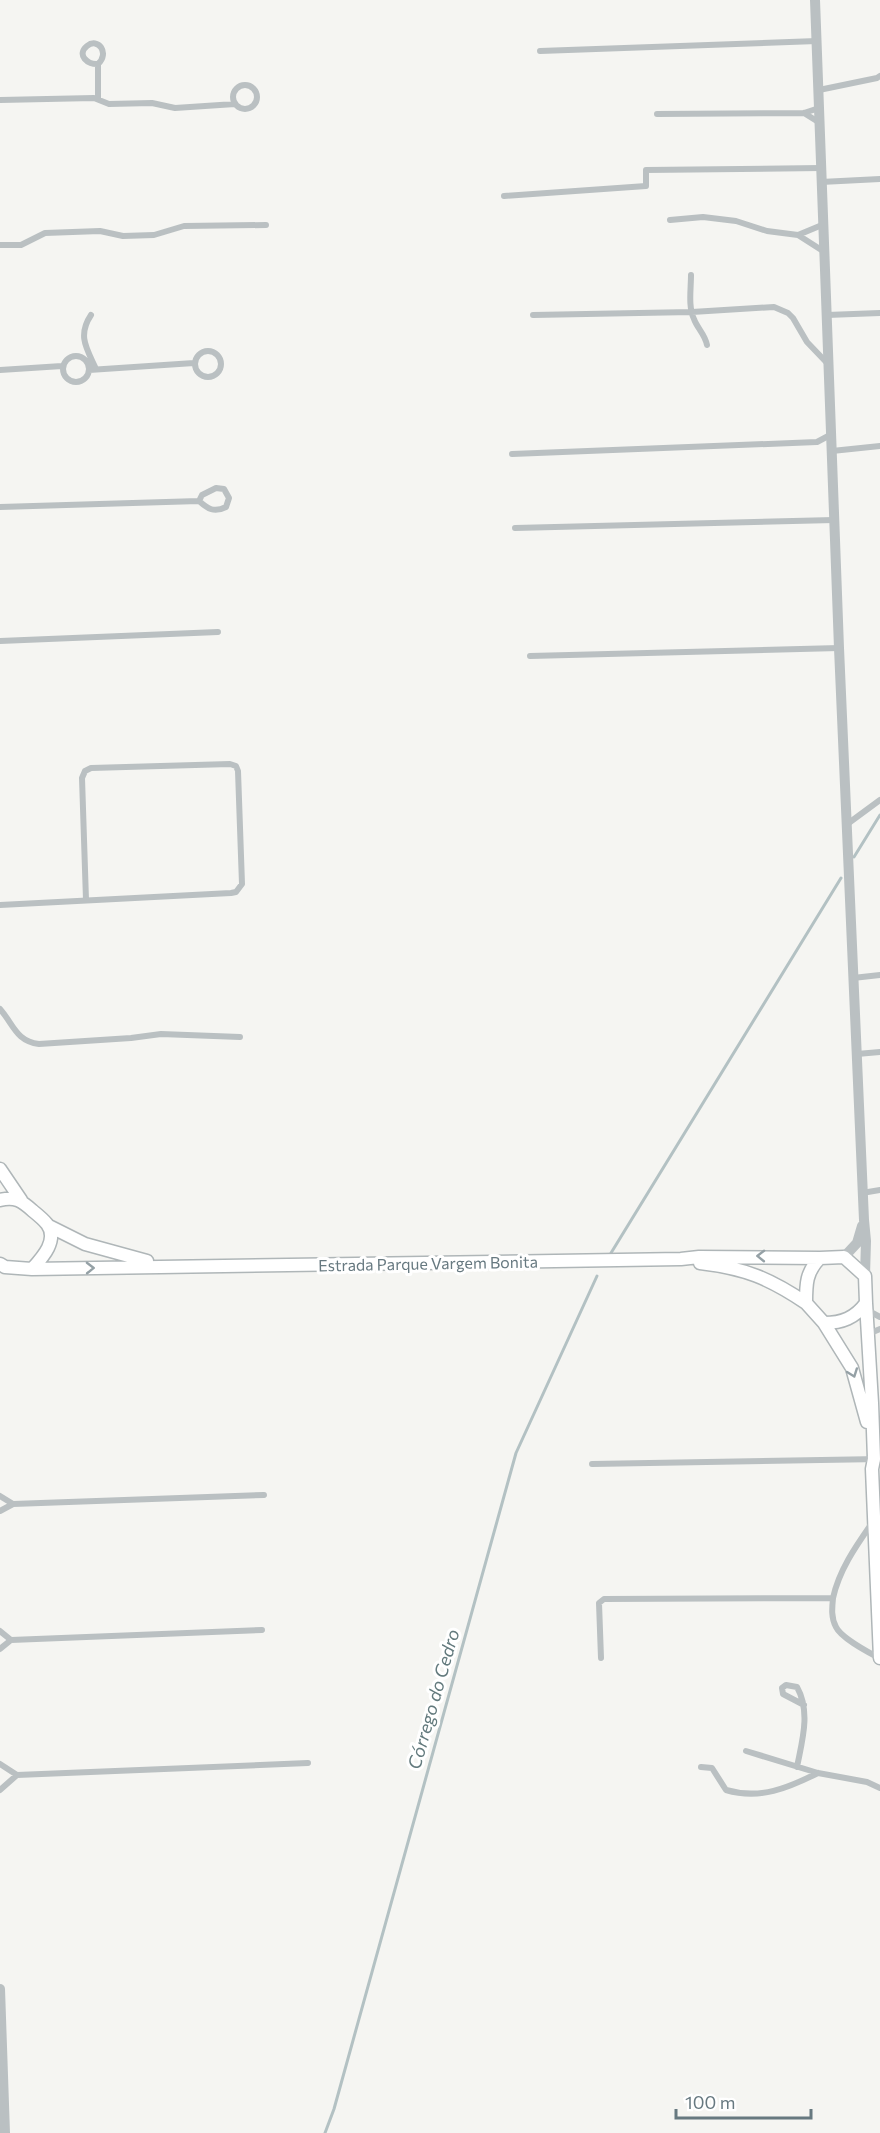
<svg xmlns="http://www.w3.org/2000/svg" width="880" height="2133" viewBox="0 0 880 2133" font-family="Commissioner,sans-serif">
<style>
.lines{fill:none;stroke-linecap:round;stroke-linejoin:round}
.stream{stroke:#b3c1c3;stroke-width:3}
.secondary-casing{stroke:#afb6b8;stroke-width:15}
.minor{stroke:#bac0c2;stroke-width:6}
.tertiary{stroke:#bac0c2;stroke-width:10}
.secondary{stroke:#fff;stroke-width:12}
.oneway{stroke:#95a1a6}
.labels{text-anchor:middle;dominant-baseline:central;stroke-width:6;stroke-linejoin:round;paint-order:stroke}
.street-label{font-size:16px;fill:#677980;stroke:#fff}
.water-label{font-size:18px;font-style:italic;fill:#637a7d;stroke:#fff}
</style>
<rect width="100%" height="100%" fill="#f5f5f2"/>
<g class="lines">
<path class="stream" d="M854 857 880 815
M611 1253 841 878
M325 2133 334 2109 516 1453 597 1276"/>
<g class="secondary-casing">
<path id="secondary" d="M0 1169 21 1200
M0 1200C15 1196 22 1201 33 1211 38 1215 43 1219 47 1224 59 1240 42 1258 32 1269L5 1267 0 1264
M49 1226 85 1244 147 1261
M844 1257 865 1276 866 1303C855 1318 842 1323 824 1323L806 1303C806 1284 806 1272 820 1258Z
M700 1263C744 1268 769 1278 806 1303
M32 1269 681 1259 699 1257 820 1258
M866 1303 872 1403 874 1459 872 1469 880 1658
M824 1323 852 1368 867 1422"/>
</g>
<path class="minor" d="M540 51 817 41
M98 64C88 65 76 55 87 46 98 37 110 53 98 64V99
M233 97a12 12 0 1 1 24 0a12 12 0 1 1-24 0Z
M819 90 877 78 880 76
M0 100 94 98 109 104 152 103 175 108 235 104
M804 113 820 123
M657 114 804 113 819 108
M821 182 880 179
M504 196 646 186V170L821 168
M670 220 703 217 736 221 767 231 798 235 823 251
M798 235 822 225
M0 245H21L45 233 100 231 123 236 154 235 184 226 266 225
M691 275C691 289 688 307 694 319 697 328 705 334 707 345
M91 315C77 336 87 349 96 369
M533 315 692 312 774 307 788 313 793 318 807 342 828 364
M827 315 880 313
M195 364a13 13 0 1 1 26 0a13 13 0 1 1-26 0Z
M63 369a13 13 0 1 1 26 0a13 13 0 1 1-26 0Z
M0 370 62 366
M89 370 194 363
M832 451 880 446
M512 454 817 442 832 434
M0 507 199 501C208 509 214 513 226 507L229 498 224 489 216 488 202 495 199 501
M515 528 834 520
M0 641 218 632
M530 656 839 648
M846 825 880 800
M0 905 231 893 236 892 242 884 238 771 236 766 230 764 91 768 85 771 82 778 86 900
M853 978 880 975
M0 1009C14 1025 16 1041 39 1044L131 1038 161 1034 240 1037
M857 1054 880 1052
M862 1193 880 1190
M867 1310 880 1317
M868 1334 880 1329
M592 1464 880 1459
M0 1496 13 1504
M0 1511 13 1504 264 1495
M833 1598C839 1570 856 1546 872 1523
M0 1631 11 1640
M0 1649 11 1640 262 1630
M601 1658 599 1603 604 1599 833 1598C832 1608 831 1618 836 1627 841 1638 868 1652 879 1658
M746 1751 818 1773 867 1782 880 1788
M0 1764 17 1775 308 1763
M701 1767 712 1768 726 1790C760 1800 788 1788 818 1773
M797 1767C802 1741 811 1712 797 1687L786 1685 782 1688 783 1694 804 1705
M0 1790 17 1775"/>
<path class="tertiary" d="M815 0 839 648 864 1220 866 1241 865 1276
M844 1257 857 1243 862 1226
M0 1989 5 2133"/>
<use href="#secondary" class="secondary"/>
</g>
<defs><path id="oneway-chevron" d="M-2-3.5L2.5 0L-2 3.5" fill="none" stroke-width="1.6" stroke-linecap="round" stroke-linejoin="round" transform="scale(1.5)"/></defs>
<g class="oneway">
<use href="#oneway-chevron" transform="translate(761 1256) rotate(-179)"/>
<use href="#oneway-chevron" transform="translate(90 1268) rotate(-1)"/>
<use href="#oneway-chevron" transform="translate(853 1373) rotate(70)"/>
</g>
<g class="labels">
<g class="street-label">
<text transform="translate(428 1263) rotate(-1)">Estrada Parque Vargem Bonita</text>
</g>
<g class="water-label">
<text transform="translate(433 1699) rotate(-74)">Córrego do Cedro</text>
</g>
</g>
<path d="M676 2109v9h135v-9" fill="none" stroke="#677980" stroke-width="3"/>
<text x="685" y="2109" font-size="18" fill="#677980" stroke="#ffffff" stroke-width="4.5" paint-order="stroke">100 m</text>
</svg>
